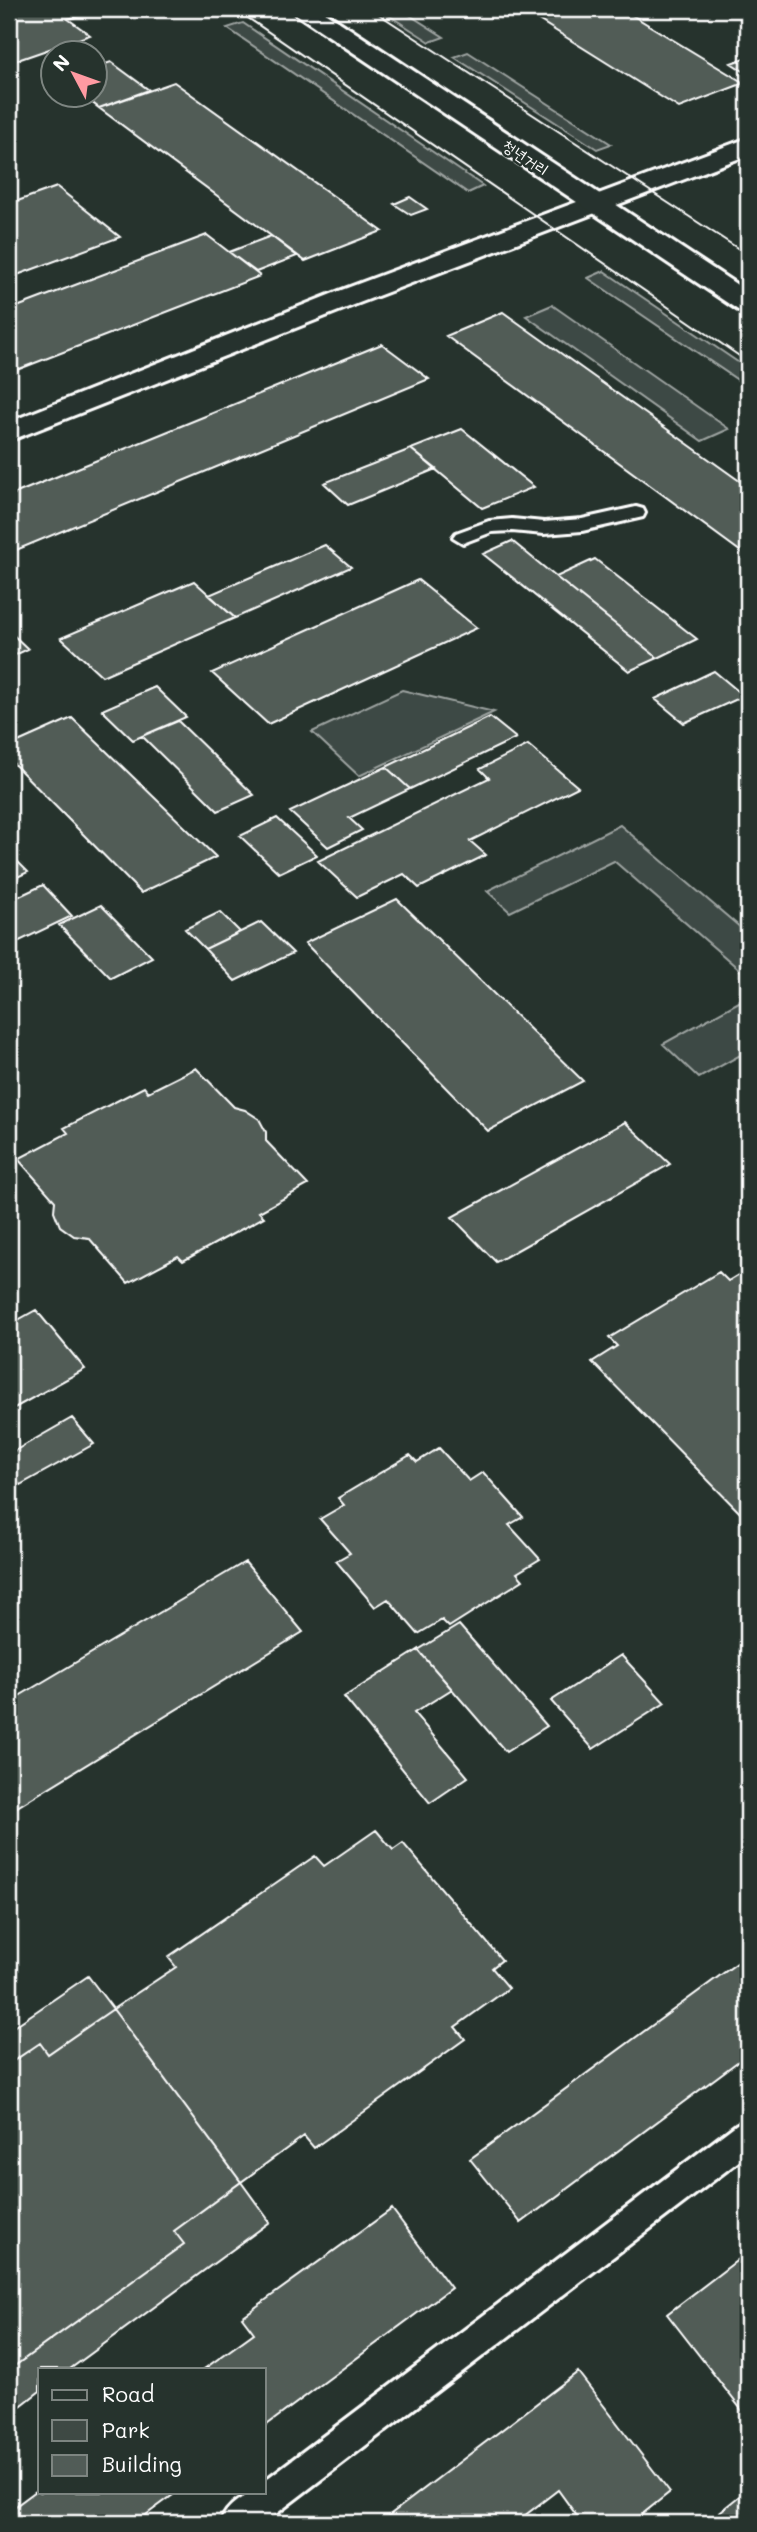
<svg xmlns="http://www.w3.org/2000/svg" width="757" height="2532" viewBox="0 0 757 2532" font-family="Mali,'Poor Story',sans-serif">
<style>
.green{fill:#3e4944;stroke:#9ea4a2;stroke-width:2}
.building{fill:#515c57;stroke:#fff;stroke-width:2}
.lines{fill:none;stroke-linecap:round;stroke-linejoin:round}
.service-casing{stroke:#fff;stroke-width:6}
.secondary-casing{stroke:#fff;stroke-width:6}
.primary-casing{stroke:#fff;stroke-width:6}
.service{fill:#26332d;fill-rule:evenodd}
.secondary{fill:#26332d;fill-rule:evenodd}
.primary{fill:#26332d;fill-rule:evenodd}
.tram{stroke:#fff;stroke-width:2}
.labels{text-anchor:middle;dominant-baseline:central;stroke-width:5;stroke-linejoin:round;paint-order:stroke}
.far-street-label{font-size:16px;fill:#fff;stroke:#26332d}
</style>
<rect width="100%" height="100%" fill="#26332d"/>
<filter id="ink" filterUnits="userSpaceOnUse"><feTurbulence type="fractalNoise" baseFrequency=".0143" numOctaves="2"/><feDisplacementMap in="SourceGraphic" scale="14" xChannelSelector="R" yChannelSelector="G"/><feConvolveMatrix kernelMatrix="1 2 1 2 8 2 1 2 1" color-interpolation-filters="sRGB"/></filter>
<g filter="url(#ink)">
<path class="green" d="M379 9H400L444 37 430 42Z
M243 23 483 186 468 193 227 28Z
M468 52 611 144 597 149 454 57Z
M604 271 748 369V387L588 278Z
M552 305 729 429 702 441 526 316Z
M402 690 494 712 359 776 312 732Z
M620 825 748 934V977L614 861 510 912 487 891Z
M748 997V1051L699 1078 663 1044Z"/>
<path class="building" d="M9 9H69L79 16 68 19 90 35 9 63Z
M521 9H622L744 83 679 108Z
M748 57V74L731 63Z
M111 62 149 90 99 108 81 94H94V68Z
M174 82 382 231 305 261 99 108Z
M57 187 120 237 9 278V204Z
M410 197 427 209 411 215 394 204Z
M207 235 260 276 9 373V310Z
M271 236 297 256 256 272 229 252Z
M503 312 748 487V557L446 336Z
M382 344 429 379 9 553V496Z
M462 429 534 487 482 508 411 449Z
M411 449 436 469 348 505 324 483Z
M512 541 556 577 658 658 629 671 483 554Z
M325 545 351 567 235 618 209 595Z
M595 559 697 639 658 658 556 577Z
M418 580 477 628 268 724 212 673Z
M194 581 235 618 102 676 61 638Z
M9 631 28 649 9 658Z
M714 671 744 696 684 723 655 699Z
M155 687 186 717 133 740 102 710Z
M490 717 516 738 410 789 386 767Z
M72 718 216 857 141 893 9 759V746Z
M178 721 254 795 218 811 142 736Z
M528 745 578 787 470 841 486 855 419 888 404 874 357 897 318 861 489 778 480 769Z
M386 767 410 789 349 818 362 830 328 847 290 812Z
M277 818 317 855 279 873 240 836Z
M9 853 28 872 9 881Z
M43 885 72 916 9 946V901Z
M397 899 583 1081 488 1131 305 943Z
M101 905 152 957 111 978 59 925Z
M220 912 240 932 205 949 185 929Z
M261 922 293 953 235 981 205 949Z
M196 1068 234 1107 245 1110 259 1119 266 1132V1141L308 1185 259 1212 264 1217 183 1261 178 1256 128 1283 89 1238 74 1236 60 1226 54 1211 55 1201 18 1159 68 1133 64 1128 144 1087 148 1092Z
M625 1122 670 1164 496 1262 452 1217Z
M748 1269V1521L592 1362 617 1346 609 1338 719 1272 728 1281Z
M36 1310 85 1369 9 1411V1325Z
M72 1418 94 1444 20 1485 9 1471V1454Z
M439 1448 469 1481 483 1472 523 1517 509 1525 540 1559 517 1573 523 1580 449 1627 442 1620 418 1634 388 1599 375 1607 336 1561 350 1553 320 1519 344 1505 338 1498 410 1455 417 1462Z
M245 1562 303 1632 9 1812V1702Z
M459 1625 547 1726 506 1752 418 1650Z
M418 1650 452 1689 414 1713 468 1777 430 1803 344 1697Z
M621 1655 665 1703 593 1749 551 1701Z
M376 1830 393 1850 403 1843 502 1960 492 1968 509 1988 455 2027 465 2039 314 2148 304 2136 241 2182 113 2009 176 1967 168 1957 315 1856 324 1866Z
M748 1955V2054L521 2223 470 2159Z
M88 1976 113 2009 48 2054 40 2043 9 2064V2030Z
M113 2009 241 2182 174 2231 184 2244 9 2370V2064L40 2043 48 2054Z
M241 2182 270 2222 70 2369H40V2391L9 2415V2370L184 2244 174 2231Z
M392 2209 451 2288 264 2427V2369H204L254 2333 242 2317Z
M748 2252V2417H747L667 2314Z
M578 2372 670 2492 631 2523H582L558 2490 515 2523H379Z
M40 2488V2492H177L135 2523H9V2511Z
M748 2489V2523H706Z"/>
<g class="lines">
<g class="service-casing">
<path id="service" d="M636 507 643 509 645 513 643 517 582 531 544 534 512 531 492 532 463 543 453 537 456 533 489 521 512 519 544 522 582 519Z
M748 2120V2154L264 2523H220C227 2505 245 2492 264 2492V2481L737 2124Z"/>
</g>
<g class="secondary-casing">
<path id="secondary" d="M748 138V155L359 303 9 441V422L339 291Z"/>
</g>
<g class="primary-casing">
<path id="primary" d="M292 9H320L748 292V312L738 310 296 14Z"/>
</g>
<use href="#service" class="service"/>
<use href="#secondary" class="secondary"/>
<use href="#primary" class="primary"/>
<path class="tram" d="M235 9 748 362
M371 9 748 255"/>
</g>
</g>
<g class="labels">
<g class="far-street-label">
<text transform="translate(526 157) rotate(34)">청년거리</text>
</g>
</g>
<rect width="757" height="2532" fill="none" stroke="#26332d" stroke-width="35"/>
<rect x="18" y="18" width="722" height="2497" fill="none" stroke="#fff" stroke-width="2.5" filter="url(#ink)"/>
<rect x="38" y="2368" width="228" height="126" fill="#26332d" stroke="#7d8581" stroke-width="2"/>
<rect x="52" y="2390" width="35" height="10" fill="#26332d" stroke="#7d8581" stroke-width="2"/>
<text x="102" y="2402" font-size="21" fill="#ffffff">Road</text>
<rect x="52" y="2420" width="35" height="21" fill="#3e4944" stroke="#7d8581" stroke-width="2"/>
<text x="102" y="2438" font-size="21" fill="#ffffff">Park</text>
<rect x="52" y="2455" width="35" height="21" fill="#515c57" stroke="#7d8581" stroke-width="2"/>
<text x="102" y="2472" font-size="21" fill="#ffffff">Building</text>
<g transform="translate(74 74) rotate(311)"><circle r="33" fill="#26332d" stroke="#7d8581" stroke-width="2"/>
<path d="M0-5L12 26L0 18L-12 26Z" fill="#ff9aa2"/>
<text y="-10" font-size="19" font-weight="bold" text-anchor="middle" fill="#ffffff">N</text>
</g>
</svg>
